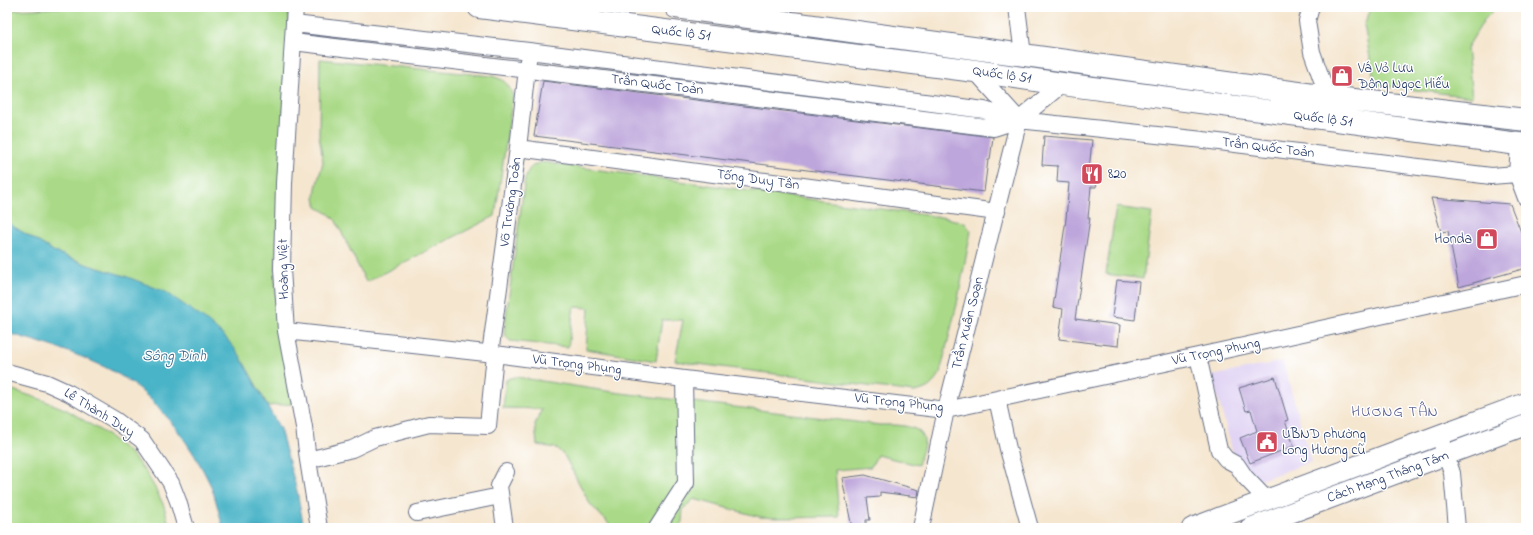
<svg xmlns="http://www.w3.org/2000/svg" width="1533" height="535" viewBox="0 0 1533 535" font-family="'Indie Flower',sans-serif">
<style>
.built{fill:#e1d4f4}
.green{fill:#aada88;stroke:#628473}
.water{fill:#4ab4c7;stroke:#327292}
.building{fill:#bda6db}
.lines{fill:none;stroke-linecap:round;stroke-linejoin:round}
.minor-casing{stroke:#676f86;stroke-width:18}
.major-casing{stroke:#676f86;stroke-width:22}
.highway-casing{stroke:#676f86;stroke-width:24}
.minor{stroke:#fff;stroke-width:16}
.major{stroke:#fff;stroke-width:20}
.highway{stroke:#fff;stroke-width:22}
.labels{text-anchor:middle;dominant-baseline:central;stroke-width:3;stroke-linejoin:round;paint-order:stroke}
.street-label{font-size:14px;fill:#1b2f5e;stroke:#fff}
.poi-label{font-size:14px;fill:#1b2f5e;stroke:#fff;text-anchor:start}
.water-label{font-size:15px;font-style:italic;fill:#2b5e83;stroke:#fff}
.neighbourhood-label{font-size:15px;letter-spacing:1px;fill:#54598a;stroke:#fff}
</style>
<rect width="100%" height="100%" fill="#fff"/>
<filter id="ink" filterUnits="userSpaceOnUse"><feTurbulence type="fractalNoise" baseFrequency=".025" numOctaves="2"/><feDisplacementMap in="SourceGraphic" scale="8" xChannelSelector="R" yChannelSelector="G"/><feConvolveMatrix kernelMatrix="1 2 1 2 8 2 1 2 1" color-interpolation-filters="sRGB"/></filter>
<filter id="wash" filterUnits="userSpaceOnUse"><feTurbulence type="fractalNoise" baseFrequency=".012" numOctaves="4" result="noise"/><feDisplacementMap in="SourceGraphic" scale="16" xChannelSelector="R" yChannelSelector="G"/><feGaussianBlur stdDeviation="0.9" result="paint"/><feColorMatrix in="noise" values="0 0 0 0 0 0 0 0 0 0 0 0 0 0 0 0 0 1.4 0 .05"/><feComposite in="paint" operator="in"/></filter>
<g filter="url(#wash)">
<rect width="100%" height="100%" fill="#f5e6cf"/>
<path class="built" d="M1283 361 1311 462 1255 482 1233 453 1212 376Z"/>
<path class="green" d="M84 7H281L287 11 289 17 275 277 277 313 292 404 268 406 239 354 226 338 125 276 88 265 55 252 11 225 7 220V10Z
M1372 7H1497L1484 20 1467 48 1472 97 1375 85 1364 25Z
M320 59 492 76C505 80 508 83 513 96L495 216 366 282 336 221 329 214 317 207 315 198 316 188 323 162 319 134Z
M542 162 947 218 965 223 971 231 957 304 940 373C932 386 929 389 914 392L675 361 683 320H662L656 361 586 349 589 308 574 307 568 347 510 341 505 336 504 331 525 179C528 169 531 165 542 162Z
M1116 207 1152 212 1143 279 1106 274Z
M516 377 613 392 880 425C893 425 926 423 924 444 923 450 920 458 918 465L877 455 871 467 835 470 839 517 777 518 760 517 694 499 683 509 682 522 678 528H613L590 504 564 455 556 448 537 445 535 424 542 409 503 408 506 380 510 378Z
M7 388 40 399 67 410 106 434 131 454 147 474 155 488 164 506 170 528H7Z"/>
<path class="water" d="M7 220 11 225 55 252 88 265 125 276 166 292 207 321 226 338 239 354 280 429 297 491 304 528H223C219 514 216 498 210 484 193 448 165 409 133 384 99 359 47 344 7 333Z"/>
<g id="blocks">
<path class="building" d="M543 81 993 137 990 160H988L984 192 534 136Z
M1044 136 1092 140 1089 171 1099 173 1096 187H1091L1088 218H1090L1075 319 1120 325 1118 346 1059 339 1063 309 1053 307 1066 219 1069 183 1057 182 1058 166 1042 165Z
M1431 198 1510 204 1526 245V268L1459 287 1448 231 1441 232Z
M1117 280 1139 282 1135 320 1112 317Z
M1275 377 1288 420 1285 421 1294 446 1250 463 1240 438 1257 431 1251 410 1246 411 1239 388Z
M865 475 919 490 918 497 880 492V497L867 498 870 520H866V528H852L842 478Z"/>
</g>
</g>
<g filter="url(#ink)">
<use href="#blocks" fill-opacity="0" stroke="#676f86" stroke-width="1"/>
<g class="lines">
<g class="minor-casing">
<path id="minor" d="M295 7 284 183 282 269 286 331 304 427 308 460 319 528
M1017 7 1023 55
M1311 7 1307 21 1312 52 1328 97
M294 24 529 51 857 93 984 110 1019 120 1203 140 1491 176 1517 174
M293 42 687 89 994 128 1019 120
M975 71 1019 120
M1519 145 1517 174 1526 198
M518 148 997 212
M286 331 495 354 684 379 946 410 1198 356 1526 284
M490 354 518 148 528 60
M1198 356 1219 450 1226 459 1237 465 1245 477 1267 500
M7 372 47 383 69 393 115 420 142 440 171 483 178 501 186 528
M997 399 1008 449 1030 528
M1442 444 1452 473 1457 528
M308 460 352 449 375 438 429 424 488 426 495 354
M417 513 500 496
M505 528 499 486 506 472
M657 528 686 483 684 379
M921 528 946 410 1019 120 1062 84"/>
</g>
<g class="major-casing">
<path id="major" d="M1192 528 1439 435 1526 403
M1250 528 1526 425"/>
</g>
<g class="highway-casing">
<path id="highway" d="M479 7 975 71 1062 84 1526 145
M676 7 1328 97 1526 120"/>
</g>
<use href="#minor" class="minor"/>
<use href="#major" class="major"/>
<use href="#highway" class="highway"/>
</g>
</g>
<defs>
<g id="shop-square" transform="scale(1.15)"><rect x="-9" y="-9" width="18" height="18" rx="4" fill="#d1495b" stroke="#fff"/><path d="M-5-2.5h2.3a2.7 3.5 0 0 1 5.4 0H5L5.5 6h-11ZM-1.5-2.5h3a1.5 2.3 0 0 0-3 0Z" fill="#fff"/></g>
<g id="restaurant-square" transform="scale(1.15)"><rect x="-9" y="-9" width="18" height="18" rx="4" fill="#d1495b" stroke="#fff"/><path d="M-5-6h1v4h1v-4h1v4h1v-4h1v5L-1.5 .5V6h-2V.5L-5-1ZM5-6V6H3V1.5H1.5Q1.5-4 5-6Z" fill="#fff"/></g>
<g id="civic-square" transform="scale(1.15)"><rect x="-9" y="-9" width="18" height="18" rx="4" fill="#d1495b" stroke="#fff"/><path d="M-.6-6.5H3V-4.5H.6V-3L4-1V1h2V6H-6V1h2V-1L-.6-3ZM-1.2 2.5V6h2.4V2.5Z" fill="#fff"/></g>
</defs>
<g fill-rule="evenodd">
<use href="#shop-square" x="1342" y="76"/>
<use href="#restaurant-square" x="1092" y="174"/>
<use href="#shop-square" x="1487" y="239"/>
<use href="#civic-square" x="1267" y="442"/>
</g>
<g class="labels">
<g class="street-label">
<text transform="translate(681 33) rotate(7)">Quốc lộ 51</text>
<text transform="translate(1002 75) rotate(8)">Quốc lộ 51</text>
<text transform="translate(657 85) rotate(7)">Trần Quốc Toản</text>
<text transform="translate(1323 119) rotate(7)">Quốc lộ 51</text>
<text transform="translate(1268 148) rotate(7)">Trần Quốc Toản</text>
<text transform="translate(758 180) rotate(8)">Tống Duy Tân</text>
<text transform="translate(511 202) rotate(-82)">Võ Trường Toản</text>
<text transform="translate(284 269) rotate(-91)">Hoàng Việt</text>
<text transform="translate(968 323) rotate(-76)">Trần Xuân Soạn</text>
<text transform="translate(1216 352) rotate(-12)">Vũ Trọng Phụng</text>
<text transform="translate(577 365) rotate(7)">Vũ Trọng Phụng</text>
<text transform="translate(899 403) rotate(6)">Vũ Trọng Phụng</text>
<text transform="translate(99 413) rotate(32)">Lê Thành Duy</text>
<text transform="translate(1388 477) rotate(-20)">Cách Mạng Tháng Tám</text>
</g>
<g class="poi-label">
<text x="1358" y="68">Vá Vỏ Lưu<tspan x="1358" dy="16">Động Ngọc Hiếu</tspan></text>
<text x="1108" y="174">820</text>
<text x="1472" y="239" text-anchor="end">Honda</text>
<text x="1282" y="434">UBND phường<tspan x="1282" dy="16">Long Hương cũ</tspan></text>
</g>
<g class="water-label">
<text x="174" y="356">Sông Dinh</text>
</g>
<g class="neighbourhood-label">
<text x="1395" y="412">HƯƠNG TÂN</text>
</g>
</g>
<rect width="1533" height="535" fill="none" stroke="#fff" stroke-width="24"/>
</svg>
